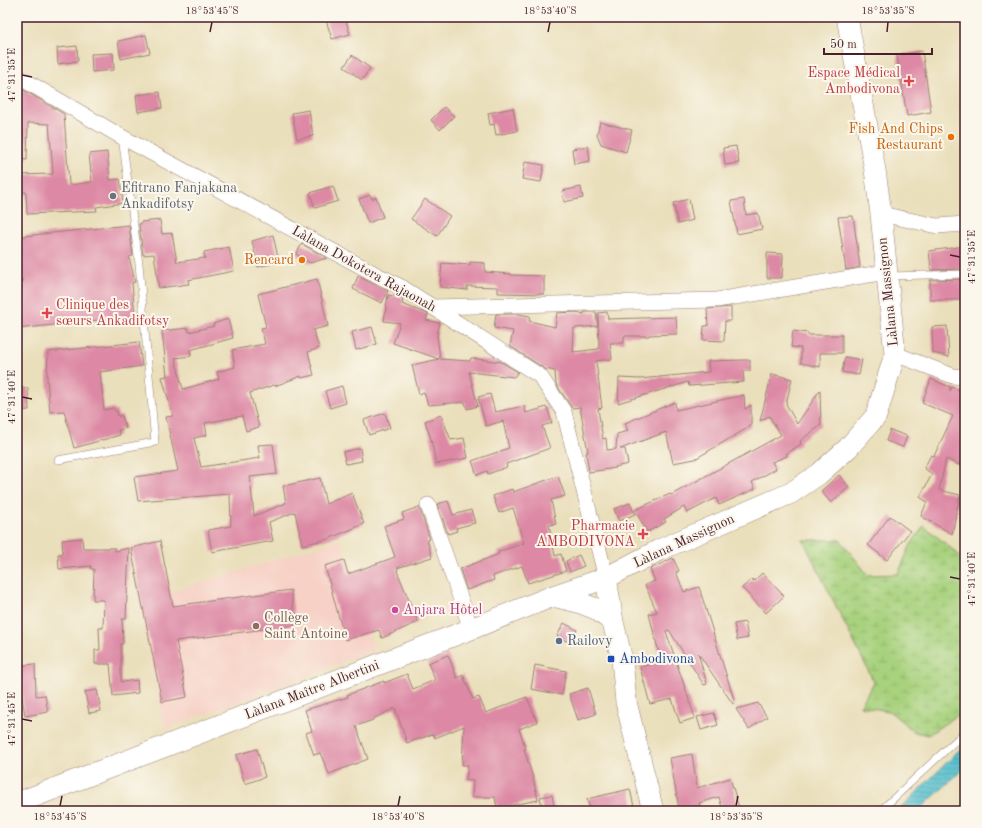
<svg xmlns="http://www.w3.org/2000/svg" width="982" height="828" viewBox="0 0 982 828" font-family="'Old Standard TT',serif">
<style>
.built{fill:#f7d1c6}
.wetland{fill:url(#wetland-marsh);stroke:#797854}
.water{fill:url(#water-rules);stroke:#4e6f7c}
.building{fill:#dd89a5}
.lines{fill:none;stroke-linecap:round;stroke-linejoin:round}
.lane-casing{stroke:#9a7f73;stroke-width:8}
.street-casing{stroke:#9a7f73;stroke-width:16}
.secondary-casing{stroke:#9a7f73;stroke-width:22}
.lane{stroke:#fff;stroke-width:7}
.street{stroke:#fff;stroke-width:15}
.secondary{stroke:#fff;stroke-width:21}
.ticks{fill:none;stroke:#4a1f2b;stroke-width:1.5}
.health-dot{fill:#e0444e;stroke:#fbf7ec;stroke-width:1.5}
.food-dot{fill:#e8710a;stroke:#fbf7ec;stroke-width:1.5}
.worship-dot{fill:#6b7280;stroke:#fbf7ec;stroke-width:1.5}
.hotel-dot{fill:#d1479c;stroke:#fbf7ec;stroke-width:1.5}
.education-dot{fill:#8d6e63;stroke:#fbf7ec;stroke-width:1.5}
.service-dot{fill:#5c6f8a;stroke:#fbf7ec;stroke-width:1.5}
.transit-dot{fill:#1a4fb4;stroke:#fbf7ec;stroke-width:1.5}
.labels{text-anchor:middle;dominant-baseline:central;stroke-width:4;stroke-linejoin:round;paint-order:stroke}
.health-label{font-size:14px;fill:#be3a42;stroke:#fbf7ec;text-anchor:end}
.food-label{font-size:14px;fill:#c56008;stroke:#fbf7ec;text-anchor:end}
.worship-label{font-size:14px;fill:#5b616d;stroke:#fbf7ec;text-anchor:start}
.street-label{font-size:14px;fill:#4a1f2b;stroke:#fbf7ec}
.hotel-label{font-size:14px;fill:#b23c85;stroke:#fbf7ec;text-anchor:start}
.education-label{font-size:14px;fill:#785e54;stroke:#fbf7ec;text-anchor:start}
.service-label{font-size:14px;fill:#4e5e75;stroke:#fbf7ec;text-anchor:start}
.transit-label{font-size:14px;fill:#164399;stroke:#fbf7ec;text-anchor:start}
.neatline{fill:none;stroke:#4a1f2b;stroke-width:1.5}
.ticks-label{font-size:10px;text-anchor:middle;fill:#4a1f2b}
</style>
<defs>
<pattern id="wetland-marsh" width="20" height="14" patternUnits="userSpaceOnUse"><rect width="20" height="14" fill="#a8d27e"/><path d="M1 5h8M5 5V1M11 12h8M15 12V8" fill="none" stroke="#92b46d"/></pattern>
<pattern id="water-rules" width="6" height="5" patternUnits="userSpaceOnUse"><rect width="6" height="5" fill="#53bfcd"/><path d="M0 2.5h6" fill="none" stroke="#479ba7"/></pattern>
</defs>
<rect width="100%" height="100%" fill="#fbf7ec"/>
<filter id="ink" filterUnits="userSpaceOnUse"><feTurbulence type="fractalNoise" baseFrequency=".025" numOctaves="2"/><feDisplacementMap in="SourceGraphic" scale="8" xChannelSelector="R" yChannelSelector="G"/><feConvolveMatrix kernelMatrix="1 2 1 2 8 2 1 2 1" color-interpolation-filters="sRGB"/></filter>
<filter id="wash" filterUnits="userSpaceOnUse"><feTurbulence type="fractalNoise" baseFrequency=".012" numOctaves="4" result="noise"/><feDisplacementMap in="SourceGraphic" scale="16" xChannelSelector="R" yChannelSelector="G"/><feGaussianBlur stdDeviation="0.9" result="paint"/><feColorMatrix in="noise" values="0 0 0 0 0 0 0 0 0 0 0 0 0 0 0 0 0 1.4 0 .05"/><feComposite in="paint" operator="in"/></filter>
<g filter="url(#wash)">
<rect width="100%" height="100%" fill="#eadfbb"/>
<path class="built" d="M340 540 374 650 165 729 140 601Z"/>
<path class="wetland" d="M924 526 965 560V710L928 735 915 732 889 711 860 706 874 682 803 540H840L868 575 898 574 911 544Z"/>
<path class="water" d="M965 744V769L959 773 918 811H898Z"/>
<g id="blocks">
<path class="building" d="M325 17H345L350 34 332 39Z
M146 35 150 53 121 59 118 41Z
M77 46 78 61 58 64 57 48Z
M922 51 931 112 907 116 897 55Z
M113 53 114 70 92 72 91 54Z
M352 55 370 68 362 80 344 67Z
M17 86 64 114 69 185 92 182 89 154 107 152 110 180 120 179 123 203 96 207 97 211 27 214 26 192H17V175L53 174 52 159 49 124 28 123 27 160 17 159Z
M160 92 162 108 138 112 136 95Z
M444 107 454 116 440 130 431 120Z
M513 108 517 131 496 135 494 124 490 125 488 113Z
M309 110 313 136 297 139 292 113Z
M600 122 632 130 626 152 601 144 597 134Z
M588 146 590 161 574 164 572 149Z
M736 146 739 163 725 165 723 148Z
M525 162 544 165 541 182 522 179Z
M333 186 338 201 315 208 310 193Z
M581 187 583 198 564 202 562 191Z
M370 195 372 199 376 197 383 217 368 223 359 199Z
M425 199 450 216 437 236 411 219Z
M689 199 693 220 678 224 673 203Z
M744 199 746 215 758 213 762 229 737 234 731 201Z
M853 216 860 267 846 270 838 217Z
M160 220 162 234 172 233 177 262 205 258 204 252 229 247 234 271 188 280 189 284 159 288 154 254 143 255 139 224H141V222Z
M129 225 133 256 129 257 135 282 132 283 135 316 17 329V283L23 282 17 270V239L24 236Z
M273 235 279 262 258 267 252 241Z
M302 244 327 258 310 263 296 254Z
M965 246V269L931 270 929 251Z
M767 253 783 254 782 278H767Z
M470 262 485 263V272L511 274V275L544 276V294L499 293H498V287L467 286V290L440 287 442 263 470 265Z
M358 276 388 291 382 303 353 289Z
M317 279 328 326 313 330 319 348 308 352 314 375 301 378V376L275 386 274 385 250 393 259 427 246 431 242 416 205 423 207 435 194 438 201 467 260 458 258 445 273 444 277 474 250 477 254 516 286 503 283 486 320 478 326 504 352 493 364 524 328 539 302 545 295 512 269 522 273 541 212 552 208 530 231 526 230 494 138 501 134 477 178 471 166 417 173 416 162 377 167 376 162 331 188 328 189 332 214 326 213 324 228 319 233 338 190 350 191 356 175 358 183 389 219 379 217 372 235 367 232 350 265 344 261 328 266 327 258 294Z
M965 279V300H930V280Z
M388 295 401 297 403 299 402 304 428 314 426 320 440 323 437 335 440 359 470 361 471 358 501 362 518 372 514 377 469 372 478 406 467 409 465 402 428 405 424 392 419 394 412 365 439 359 393 343 400 323 384 321Z
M731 307V321H725L724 341 703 340 704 326H708L707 309Z
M576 312 584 314V312H596L598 326 574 328 573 352 599 349 598 313 607 312 608 319 676 317 677 334 649 335V336H624V343H610L612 359 596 361 602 408 598 409 603 439 606 438 607 450 616 449 617 434 628 431 625 423 675 402 676 410 744 395 745 409 751 405V426L695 459 673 463 666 432 620 449H625L628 464 615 467 616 468 589 472 586 453 588 452 580 407 572 408 556 384 555 371 545 369 510 346 513 331 494 328 496 314H519L530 316 529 321 555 327 557 313Z
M947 326 949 357 933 353 932 327Z
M372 327 377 344 356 350 352 332Z
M793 331 808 333V335H842V353H820V367L801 363V348L791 347Z
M139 342 142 366 100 372 104 410 113 408 115 411H117L118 416H122L126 428 118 430 120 435 74 448 64 411 50 412 47 379 48 352Z
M845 357 862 360 859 375 842 372Z
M743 360H750V371H743L744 382 689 386 688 382 618 403 619 378 640 379 709 372 708 361Z
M772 374 792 379 786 404 797 424 820 390 821 425 800 441 801 444 786 454 787 456 772 462 776 469 752 482 755 489 719 505 716 498 687 513 684 507 664 519 666 522 647 532 635 510 670 494 671 495 781 435 769 416 760 421Z
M931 379 950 387V391L952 387 964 392 965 389V452L959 465 946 459 939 490 960 495 952 534 921 516 927 502 920 497 932 474 924 468 931 455 934 456 953 416 922 403Z
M342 386 346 403 330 408 325 391Z
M17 388H28L29 410 17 411Z
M490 394 495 412 524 406 526 413 547 407 552 423 542 426 550 448 506 464 507 467 488 474 487 471 477 475 472 461 509 448 503 421 486 426 478 397Z
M385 413 390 428 369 435 364 420Z
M441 415 451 440 464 438 468 458 436 464 431 439 425 421Z
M890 430 907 436 903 447 886 441Z
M360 448 362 461 346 464 343 452Z
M839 475 849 487 831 503 821 491Z
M558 476 565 496 551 500 556 524 549 525 555 556 561 554 566 571 528 583 522 566 493 576 494 580 467 590 460 569 499 554 498 552 524 543 513 508 499 513 493 496 512 489 513 492Z
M448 501 453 515 471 510 475 523 456 528 457 531 448 534 437 504Z
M630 503 635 514 619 521 614 509Z
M419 507 430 539 427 540 432 557 397 568 398 570 397 571 418 622 382 638 379 630 345 640 325 566 344 560 348 574 395 557 384 526 404 519 402 513Z
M890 516 910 531 887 560 868 545Z
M82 538 83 548H115V551L129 548 126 619H122L123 644H121V682L137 680 138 693 113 696 110 664H95V650H100L99 628H103L104 600H93L94 569H91V566L59 569 58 554H63L62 540Z
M160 541 173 606 291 590 295 625 176 641 187 697 162 702 131 548Z
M579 555 584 566 570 572 566 561Z
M673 558 679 571 676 572 684 592 699 587 735 703 733 704 698 653 707 684 704 685 669 630 666 631 695 718 680 723 672 699 650 704 640 667 661 661 649 614 657 612 645 585 655 581 650 569Z
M762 573 784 596 766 613 742 588 752 579 754 581Z
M745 622 748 638 737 640 734 624Z
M564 623 577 630 570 643 557 636Z
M448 655 457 678 463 675 473 699 479 697 486 713 527 697 537 722 519 729 526 749H524L533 778 538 800 497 808 495 797H472L473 781 466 780 468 765H462L464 726 435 738 433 734 407 743 395 708 373 719V720L356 726 368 759 329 774 320 753 314 755 306 733 312 731 305 710 348 697 347 695 384 681V683L407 674 413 689 435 680 428 663Z
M35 664 36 696 45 695 48 712 25 716 20 684H17V666Z
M535 665 566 671 562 695 531 689Z
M588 688 596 714 578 720 569 694Z
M97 690 101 711 89 713 85 692Z
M758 703 767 717 749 729 736 709Z
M714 713 718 725 701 730 697 717Z
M257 749 265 777 245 784 236 755Z
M692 754 697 788 730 778 740 811H723L719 797 699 803 700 805 679 809 670 758Z
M630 789 635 811H591L587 799Z
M552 795 555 811H543L540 797Z"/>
</g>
</g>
<g filter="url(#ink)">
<use href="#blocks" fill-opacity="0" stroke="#9a7f73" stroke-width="1"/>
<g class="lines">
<g class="lane-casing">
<path id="lane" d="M889 276 965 274
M58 460 155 442 139 264 122 137
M880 811 965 732"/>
</g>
<g class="street-casing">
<path id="street" d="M17 76 122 137 379 276 403 288 540 376 564 412 606 578
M881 214 937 226 965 224
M433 307 717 300 886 272
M895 354 953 376 965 377
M428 505 471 629"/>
</g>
<g class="secondary-casing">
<path id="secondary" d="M606 578 613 622 622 660 626 702 653 811
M553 596 578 602 596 609 613 622
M17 803 471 629 553 596 606 578 659 550 791 493 819 474 848 448 876 416 895 354 881 214 875 170 847 17"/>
</g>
<use href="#lane" class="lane"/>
<use href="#street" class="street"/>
<use href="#secondary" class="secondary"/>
</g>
</g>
<path class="ticks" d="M210 32 212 22M548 32 550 22M887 32 888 22M22 75 32 77M950 255 960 257M22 397 32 399M950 577 960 579M22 719 32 721M60 806 62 796M398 806 400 796M736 806 738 796"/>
<g class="health-dot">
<path d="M907 75h4v4h4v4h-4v4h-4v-4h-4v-4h4z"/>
<path d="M45 307h4v4h4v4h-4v4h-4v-4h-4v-4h4z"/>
<path d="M641 528h4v4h4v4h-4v4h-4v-4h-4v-4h4z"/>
</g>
<g class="food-dot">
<circle cx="951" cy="137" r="4"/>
<circle cx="302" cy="260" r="4"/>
</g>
<circle class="worship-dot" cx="113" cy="196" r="4"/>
<circle class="hotel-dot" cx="395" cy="610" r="4"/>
<circle class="education-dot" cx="256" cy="626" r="4"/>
<circle class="service-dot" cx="559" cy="641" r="4"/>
<rect class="transit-dot" x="607" y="655" width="8" height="8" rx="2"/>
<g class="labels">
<g class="health-label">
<text x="900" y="73">Espace Médical<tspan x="900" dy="16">Ambodivona</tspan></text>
<text x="56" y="305" text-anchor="start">Clinique des<tspan x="56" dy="16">sœurs Ankadifotsy</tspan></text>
<text x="635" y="526">Pharmacie<tspan x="635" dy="16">AMBODIVONA</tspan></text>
</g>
<g class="food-label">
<text x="943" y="129">Fish And Chips<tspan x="943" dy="16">Restaurant</tspan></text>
<text x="294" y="260">Rencard</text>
</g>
<g class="worship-label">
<text x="121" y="188">Efitrano Fanjakana<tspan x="121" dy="16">Ankadifotsy</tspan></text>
</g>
<g class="street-label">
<text transform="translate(364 269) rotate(29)">Làlana Dokotera Rajaonah</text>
<text transform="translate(888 292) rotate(-96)">Làlana Massignon</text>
<text transform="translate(684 541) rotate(-25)">Làlana Massignon</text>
<text transform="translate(312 690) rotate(-21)">Làlana Maître Albertini</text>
</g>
<g class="hotel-label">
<text x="403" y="610">Anjara Hôtel</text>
</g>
<g class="education-label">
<text x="264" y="618">Collège<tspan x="264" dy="16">Saint Antoine</tspan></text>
</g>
<g class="service-label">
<text x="567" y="641">Railovy</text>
</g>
<g class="transit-label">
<text x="619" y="659">Ambodivona</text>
</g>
</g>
<rect width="982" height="828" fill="none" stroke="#fbf7ec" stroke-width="44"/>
<path d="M824 48v6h108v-6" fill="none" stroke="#4a1f2b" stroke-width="2"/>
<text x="830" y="48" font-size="12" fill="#4a1f2b" stroke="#fbf7ec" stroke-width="3" paint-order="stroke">50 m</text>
<rect x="22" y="22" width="938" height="784" class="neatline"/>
<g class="ticks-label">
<text x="212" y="14">18°53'45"S</text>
<text x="550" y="14">18°53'40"S</text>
<text x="888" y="14">18°53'35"S</text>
<text transform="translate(11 75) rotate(-90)" y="4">47°31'35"E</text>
<text transform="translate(971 257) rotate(-90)" y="4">47°31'35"E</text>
<text transform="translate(11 397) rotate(-90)" y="4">47°31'40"E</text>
<text transform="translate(971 579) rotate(-90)" y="4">47°31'40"E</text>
<text transform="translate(11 719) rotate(-90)" y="4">47°31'45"E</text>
<text x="60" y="820">18°53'45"S</text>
<text x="398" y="820">18°53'40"S</text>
<text x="736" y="820">18°53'35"S</text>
</g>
</svg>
